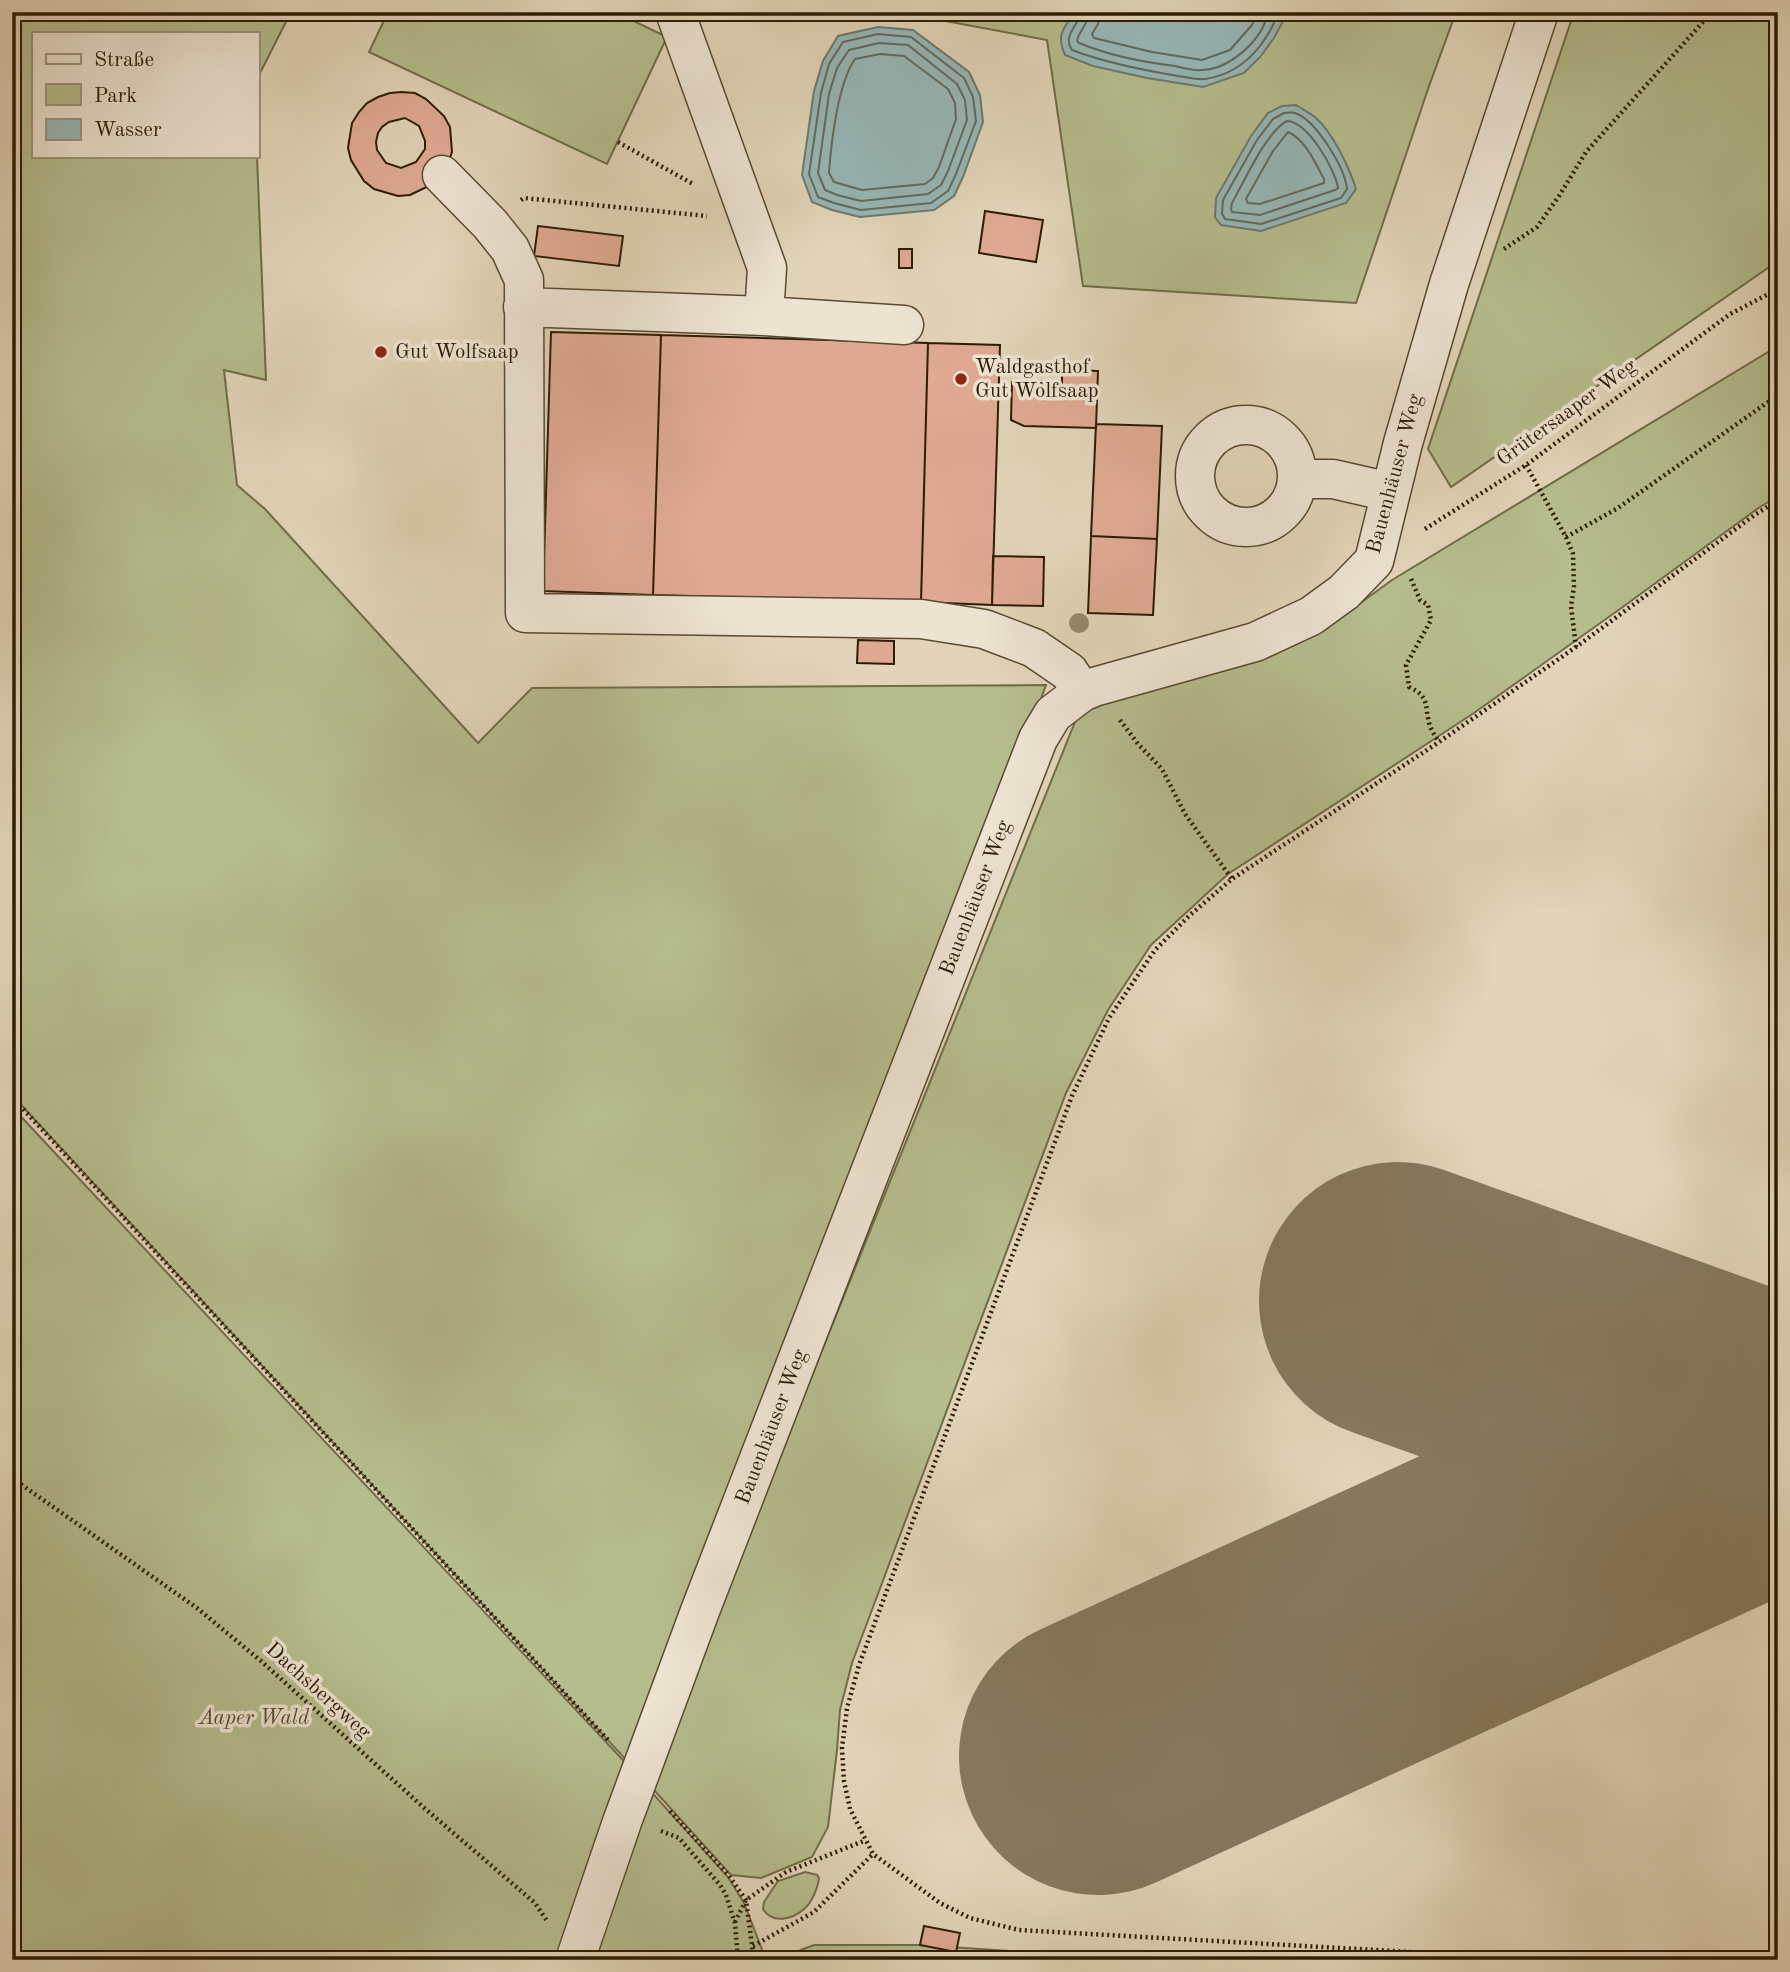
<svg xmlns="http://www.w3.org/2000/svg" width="1790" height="1972" viewBox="0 0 1790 1972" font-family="'Old Standard TT',serif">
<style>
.green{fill:#b5bc8d;stroke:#706c48;stroke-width:2}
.water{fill:#96b7b7;stroke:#6c796f;stroke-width:2}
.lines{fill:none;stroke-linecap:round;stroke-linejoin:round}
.shore{stroke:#616a5d;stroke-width:2}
.runway{stroke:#86785e;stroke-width:278}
.building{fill:#dfa893;stroke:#2c1c03;stroke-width:2;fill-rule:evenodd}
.minor-casing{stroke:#594a30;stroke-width:41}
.path{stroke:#2c1c03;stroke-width:4.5;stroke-dasharray:2 3.5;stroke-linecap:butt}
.minor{stroke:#ece3d1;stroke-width:38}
.tree{fill:#94896b}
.poi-dot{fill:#8f2418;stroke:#ece3d1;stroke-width:2.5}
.labels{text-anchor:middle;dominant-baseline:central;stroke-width:7;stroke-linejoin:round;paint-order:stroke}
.poi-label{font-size:21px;fill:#2c1c03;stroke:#ece3d1;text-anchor:start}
.street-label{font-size:21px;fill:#2c1c03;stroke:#ece3d1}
.park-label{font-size:21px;font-style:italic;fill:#554c2c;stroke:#ece3d1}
</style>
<rect width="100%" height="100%" fill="#e1d4b8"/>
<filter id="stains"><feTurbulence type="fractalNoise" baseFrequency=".00286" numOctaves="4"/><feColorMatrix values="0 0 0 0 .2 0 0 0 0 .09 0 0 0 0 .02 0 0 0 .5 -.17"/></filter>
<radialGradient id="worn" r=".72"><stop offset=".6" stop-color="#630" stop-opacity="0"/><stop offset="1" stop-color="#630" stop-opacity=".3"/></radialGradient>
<path class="green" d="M12 12H291L257 79V33H33V156H257L266 380 224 370 237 485 265 509 478 743 532 688 1046 685 639 1774 12 1095Z
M388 12H615L667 37 607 164 369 52Z
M897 12H1456L1428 89 1356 303 1083 286 1047 40Z
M1574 12H1778V261L1451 487 1428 449Z
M1778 346V496L1757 509 1620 609 1474 713 1228 874 1151 945 1108 1010 1066 1093 852 1663 840 1710 837 1750 828 1827 812 1857 761 1878 731 1875 653 1789 736 1564 1085 697 1326 628 1392 580Z
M12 1107 620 1757 728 1877 744 1903 766 1960H12Z
M805 1872 817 1875 819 1878C818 1887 812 1903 804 1909 792 1920 772 1924 763 1909L764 1902 778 1881Z
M814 1945H919L1147 1960H774Z"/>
<path class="water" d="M1075 12H1284L1283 21 1274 38 1260 57 1244 73 1203 87 1147 78 1093 66 1065 55C1056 35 1063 29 1075 12Z
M878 27 913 30 969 72 980 95 983 122 963 177 954 196 934 210 860 217 832 210 812 202 802 175 814 91 823 61 838 36Z
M1296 105C1302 109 1310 113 1315 117 1333 133 1349 167 1356 189L1346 203 1261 231 1221 225 1215 217 1216 198 1251 136 1268 113 1282 106Z"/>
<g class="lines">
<path class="shore" d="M1081 12C1078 27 1062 35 1072 50 1106 63 1142 70 1178 76 1186 77 1196 80 1205 79 1227 76 1246 64 1260 46 1267 36 1275 25 1277 12
M1089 12C1089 24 1079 30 1077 41L1079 43C1110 56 1142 62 1175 66 1183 68 1193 71 1202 70 1230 69 1263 40 1268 12
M1100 12 1098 24 1092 34 1094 38 1152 52 1202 60 1230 50 1252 25 1257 12
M878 34 911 37 964 78 973 97 976 121 956 174 948 191 931 203 861 210 834 203 818 197 809 174 821 93 829 64 843 42Z
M879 43 908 45 957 84 965 100 967 120 948 171 941 185 928 194 861 201 837 195 825 190 818 173 829 94 837 68 849 50Z
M880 54 904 56 948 89 955 103 956 119 939 167 933 178 925 184 862 190 834 182 829 173C831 143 838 83 855 59Z
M1284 113C1286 113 1293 112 1295 113 1316 120 1345 168 1347 189L1341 198 1261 224 1225 219 1222 214 1223 200 1257 140 1273 119Z
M1287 121C1308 122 1335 169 1338 188L1335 190 1260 215 1232 212 1231 209 1232 203C1244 182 1266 132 1287 121Z
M1288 132C1306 140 1315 163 1324 179V183L1260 204 1248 203 1246 199 1273 151Z"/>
<path class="runway" d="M1398 1301 1778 1437
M1098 1756 1778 1445"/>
</g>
<path class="building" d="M402 92 415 93 426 99 444 116 450 127 452 152 448 164 433 184 410 195 398 196 374 189 364 181 351 160 348 148 352 123 359 112 367 103 378 97 390 93ZM405 118 419 126 425 141V149L416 162 401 168 386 163 377 150 376 142 378 133 382 127 389 122Z
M985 211 1043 220 1036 262 979 253Z
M538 226 623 236 619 266 534 256Z
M899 249H912V268H899Z
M551 332 661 335 653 595 543 591Z
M661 335 928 343 921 602 653 595Z
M928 343 1000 345 992 605 921 602Z
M1062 370 1098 371 1096 428 1024 426 1011 420 1012 382 1062 384Z
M1096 424 1162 426 1157 539 1091 536Z
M1091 536 1157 539 1153 615 1088 613Z
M993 556 1044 557 1043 606 992 605Z
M858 640 894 641V664L857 663Z
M924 1926 960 1933 956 1952 920 1945Z"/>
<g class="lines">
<g class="minor-casing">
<path id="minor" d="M675 12 767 268 764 316
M442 175 490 224 510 249 524 280 525 613 921 619 984 629 1034 648 1069 672 1082 692
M523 307 764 316 904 325
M1195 476a51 51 0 1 1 102 0a51 51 0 1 1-102 0Z
M1297 479H1333L1390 492
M575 1960 622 1822 700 1611 1038 739 1053 714 1082 692 1094 687 1255 642 1311 616 1344 592 1374 561 1403 443 1449 284 1539 12"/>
</g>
<path class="path" d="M618 142 693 184
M521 200 524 198 707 216
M1504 249 1537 227 1559 196 1586 152 1712 12
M1526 465 1566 537 1573 554 1574 587 1571 606 1576 647
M1425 529 1526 465 1730 314 1778 289
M1566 537 1618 508 1778 395
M1411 579 1420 600 1428 605 1431 620 1406 665 1409 687C1431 697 1424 707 1430 726 1432 732 1436 737 1439 742
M1120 720 1138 744 1162 769 1185 814 1232 879
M12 1097 609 1741
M12 1478 197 1608 261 1661 422 1806 535 1903 547 1921
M670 1811 729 1876 746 1900 754 1960
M661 1831 679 1838 720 1885 726 1895 735 1923 738 1960
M735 1922 746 1900 786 1872 866 1840
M753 1946 814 1912 873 1854
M1554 1960 1019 1930 970 1918 940 1903 873 1854 850 1809 844 1781 842 1748 847 1708 859 1665 1072 1096 1109 1018 1155 950 1190 915 1232 879 1439 742 1576 647 1756 514 1778 500"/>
<use href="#minor" class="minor"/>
</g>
<circle class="tree" cx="1079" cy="623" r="10"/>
<g class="poi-dot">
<circle cx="381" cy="352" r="7"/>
<circle cx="961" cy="379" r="7"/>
</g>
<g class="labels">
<g class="poi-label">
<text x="395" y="352">Gut Wolfsaap</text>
<text x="975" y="367">Waldgasthof<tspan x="975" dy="24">Gut Wolfsaap</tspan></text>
</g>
<g class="street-label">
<text transform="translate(1567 413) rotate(-36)">Grütersaaper Weg</text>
<text transform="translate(1395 474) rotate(-75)">Bauenhäuser Weg</text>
<text transform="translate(976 898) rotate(-69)">Bauenhäuser Weg</text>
<text transform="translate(772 1427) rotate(-69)">Bauenhäuser Weg</text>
<text transform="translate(318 1691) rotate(42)">Dachsbergweg</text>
</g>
<g class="park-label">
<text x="254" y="1718">Aaper Wald</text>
</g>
</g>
<rect width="1790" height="1972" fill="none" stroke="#e1d4b8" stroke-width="42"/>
<rect x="14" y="14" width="1762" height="1944" fill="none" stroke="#2c1c03" stroke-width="3.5"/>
<rect x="21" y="21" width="1748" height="1930" fill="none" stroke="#2c1c03" stroke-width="2"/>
<rect x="32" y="32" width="228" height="126" fill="#ece3d1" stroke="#9f937f" stroke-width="2"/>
<rect x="46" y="54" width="35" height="10" fill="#ece3d1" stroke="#9f937f" stroke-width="2"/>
<text x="94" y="66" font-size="21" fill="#2c1c03">Straße</text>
<rect x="46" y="84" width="35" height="21" fill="#b5bc8d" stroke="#9f937f" stroke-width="2"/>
<text x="94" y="102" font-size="21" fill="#2c1c03">Park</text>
<rect x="46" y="119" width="35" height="21" fill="#96b7b7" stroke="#9f937f" stroke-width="2"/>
<text x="94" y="136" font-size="21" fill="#2c1c03">Wasser</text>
<rect width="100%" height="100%" filter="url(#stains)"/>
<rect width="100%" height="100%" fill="url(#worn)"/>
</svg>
